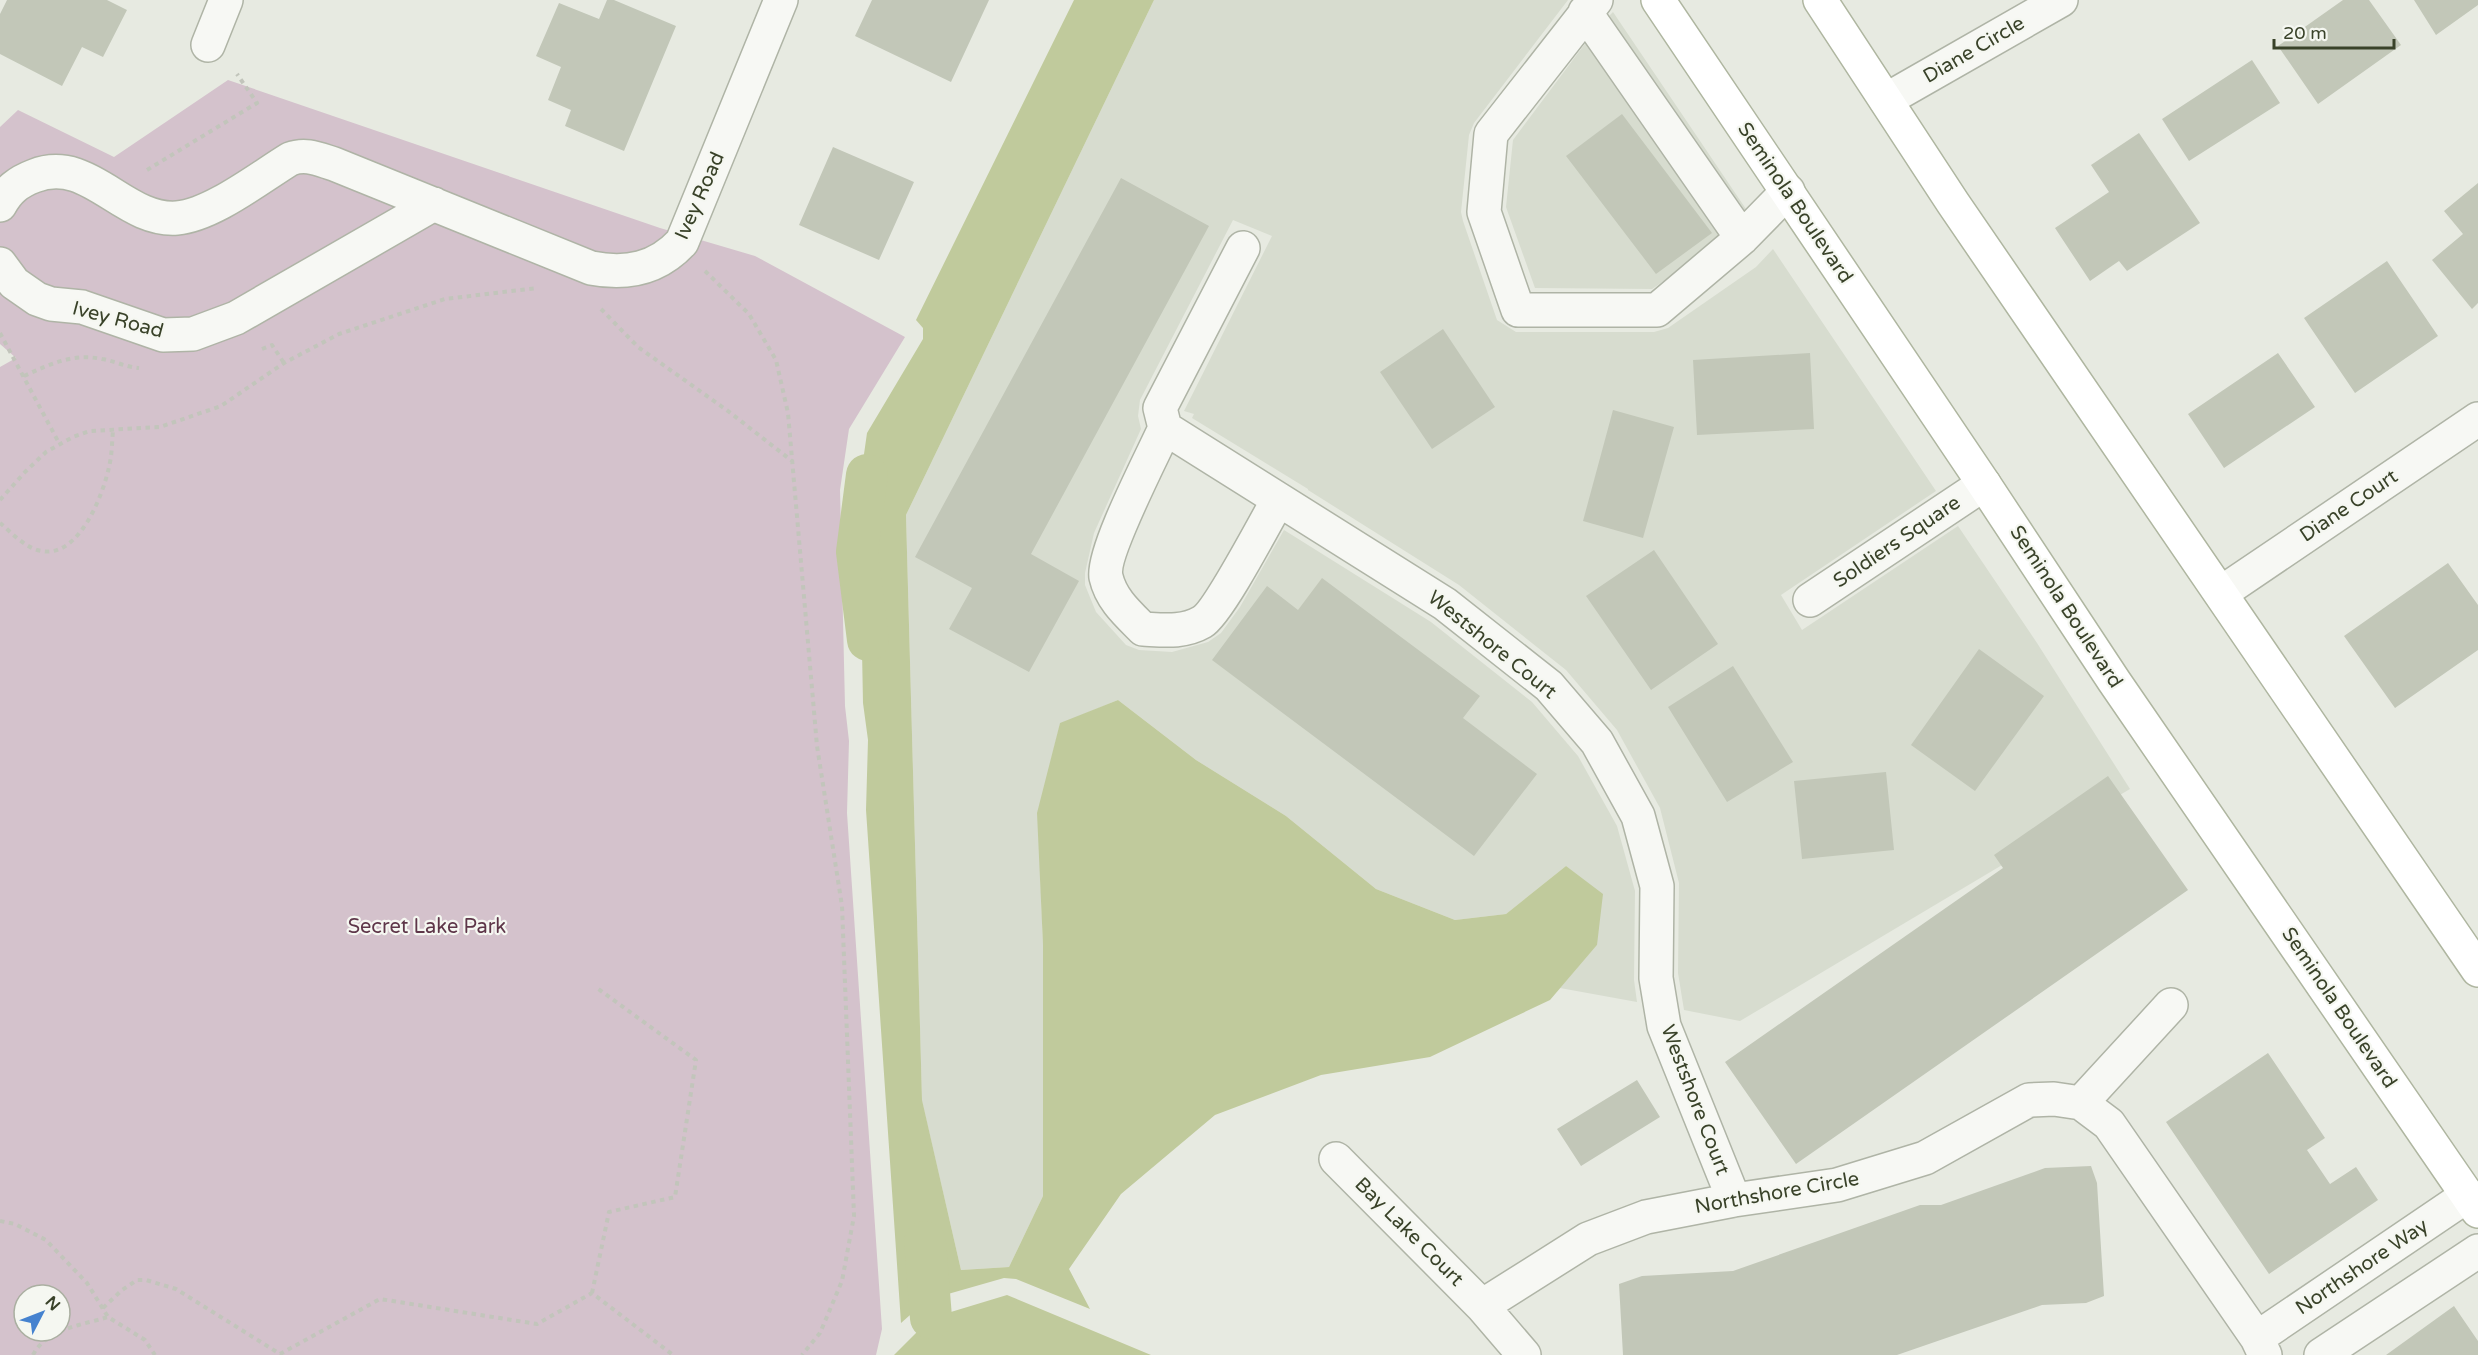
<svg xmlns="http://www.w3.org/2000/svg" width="2478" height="1355" viewBox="0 0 2478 1355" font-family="'Varela Round',sans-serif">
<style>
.built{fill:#d7dccf}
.green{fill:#d4c2cc;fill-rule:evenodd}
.water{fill:#c0ca9c}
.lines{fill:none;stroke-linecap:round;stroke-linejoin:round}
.canal{stroke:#c0ca9c;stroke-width:42}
.building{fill:#c2c7b8}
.minor-casing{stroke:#afb4a6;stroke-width:36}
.major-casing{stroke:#afb6a0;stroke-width:36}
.path{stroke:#c2c5bb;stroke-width:4;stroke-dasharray:4.5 4.5;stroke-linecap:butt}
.minor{stroke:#f7f8f4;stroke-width:33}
.major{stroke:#fff;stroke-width:33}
.labels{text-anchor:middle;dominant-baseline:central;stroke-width:4.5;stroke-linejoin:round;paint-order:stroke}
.street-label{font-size:20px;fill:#394229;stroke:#f5f7f1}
.park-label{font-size:20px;fill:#5e3649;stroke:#f5f7f1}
</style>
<rect width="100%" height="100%" fill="#e7eae1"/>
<path class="built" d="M1154 0H1568L1474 123 1469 135 1461 212 1463 221 1497 320 1516 332H1654L1668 328 1756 267 1773 249 1936 491 1781 595 1802 630 1958 526 2037 643 2130 789 1740 1021 1684 1010 1678 973 1679 883 1660 808 1617 730 1566 670 1459 585 1308 490V489L1192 418 1194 414 1184 411 1272 236 1233 220 1140 400 1138 416 1141 429 1094 533 1085 573V585L1096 612 1126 645 1139 650 1172 652 1208 642 1221 633 1240 607 1284 530 1431 622 1532 702 1578 756 1617 826 1635 891 1634 980 1637 1002 1560 988 1597 945 1566 866 1506 914 1455 920 1376 889 1286 816 1196 760 1118 700 1060 724 1038 813 1043 945V1196L1009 1267 961 1270 922 1101 906 515Z
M1613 12 1750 215 1732 234 1652 289 1535 288 1506 207 1513 140 1596 29Z"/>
<path class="green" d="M228 80 660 228 755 256 905 337 849 429 840 490 845 706 849 741 847 813 882 1329 876 1355H0V367L16 358 0 344V127L18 110 114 157ZM24 1295H60V1331H24Z"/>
<path class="water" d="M1074 0H1154L906 515 922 1100 961 1270 1009 1267 1043 1196V945L1037 813 1060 723 1118 700 1196 760 1286 816 1376 889 1455 920 1506 914 1566 866 1603 894 1597 945 1550 1000 1430 1057 1321 1075 1215 1115 1121 1194 1069 1269 1090 1309 1016 1279 1004 1278 927 1300 901 1323 866 810 868 740 863 703 859 489 867 433 923 339V328L916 320Z
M1007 1295 1151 1355H894L931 1318Z"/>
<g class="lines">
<path class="canal" d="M867 475 857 552 868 640
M925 1242 931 1318"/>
</g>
<path class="building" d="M7 0H107L127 10 103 57 82 47 62 86 0 54V14Z
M607 0H614L676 26 624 151 565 126 571 110 548 100 561 67 536 56 559 3 599 19Z
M872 0H989L951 82 855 36Z
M2343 0H2369L2401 45 2318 104 2278 46Z
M2414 0H2478V5L2436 35Z
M2252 60 2280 103 2189 161 2162 119Z
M1622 114 1712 233 1656 274 1566 156Z
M2139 133 2200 223 2127 271 2119 261 2090 281 2055 228 2109 192 2091 165Z
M833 147 914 182 879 260 799 225Z
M1121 178 1209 226 1031 554 1079 581 1029 672 949 629 972 588 915 557Z
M2478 183V303L2472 309 2432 260 2463 234 2444 211Z
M2387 261 2438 336 2355 393 2304 318Z
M1443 329 1495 407 1432 449 1380 372Z
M1810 353 1814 429 1697 435 1693 360Z
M2278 353 2315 407 2224 468 2188 414Z
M1613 410 1674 427 1643 538 1583 521Z
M1654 550 1718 644 1651 690 1586 596Z
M2448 563 2478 605V650L2395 708 2344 636Z
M1322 578 1480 696 1463 718 1537 774 1474 856 1212 660 1267 586 1298 610Z
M1979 649 2044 696 1975 791 1911 745Z
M1733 666 1793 762 1727 802 1668 707Z
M1886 772 1894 850 1802 859 1794 781Z
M2108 776 2188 890 1796 1164 1725 1062 2003 868 1994 855Z
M2268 1053 2325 1138 2307 1150 2330 1184 2356 1167 2378 1200 2269 1274 2166 1122Z
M1637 1080 1660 1117 1581 1166 1557 1129Z
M2091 1166 2097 1183 2104 1296 2086 1303 2042 1305 1897 1355H1623L1619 1284 1642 1276 1733 1271 1920 1205H1941L2045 1168Z
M2454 1306 2478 1341V1355H2386Z"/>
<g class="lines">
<g class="minor-casing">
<path id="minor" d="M1596 0 1491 134 1484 212 1518 310H1657L1742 238 1788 191
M1585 12 1742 238
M208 45 226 0
M1886 100 2061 0
M0 205C8 190 18 182 34 176 89 154 123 222 177 218 212 215 259 178 290 159 306 153 318 159 334 164L591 268C627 275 657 269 682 242L781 0
M1243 248 1160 408 1165 428 1445 604 1549 686 1597 742 1638 816 1657 886 1656 978 1664 1026 1734 1200
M0 264 14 283 37 299 51 304 82 307 163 335 193 334 236 318 434 204
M1165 428C1153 455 1101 554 1106 577 1111 599 1127 613 1143 629 1163 630 1183 633 1202 622 1218 613 1266 521 1278 500
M2221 593 2478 419
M1810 600 1984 484
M2081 1103 2171 1005
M1336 1159 1482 1306
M2257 1338 2468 1195
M1524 1355 1482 1306 1588 1239 1646 1217 1734 1200 1837 1185 1925 1158 2029 1100 2054 1099 2081 1103 2109 1124 2257 1338 2265 1355
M2321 1355 2478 1251"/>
</g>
<g class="major-casing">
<path id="major" d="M1658 0 1984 484 2114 681 2478 1211
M1820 0 1953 203 2478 970"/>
</g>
<path class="path" d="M147 170 257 103 237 74
M705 271 749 314 776 360 788 413 817 746 842 906 854 1216 842 1281 820 1333 802 1355
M601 309 638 347 728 411 792 461
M0 333 59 443
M262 349 272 345 284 363
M24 376C50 364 73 353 102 359 114 361 126 367 139 368
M0 500 25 472 46 452 73 437 90 431 160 427 221 406 284 363 339 334 445 299 537 288
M0 523C12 533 26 549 42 551 79 558 103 495 109 467 112 455 112 442 113 430
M0 1221 15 1224 46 1240 87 1283 108 1317 145 1340 155 1355
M592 1293 609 1212 675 1197 696 1060 597 988
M103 1308 122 1290 137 1280H146L176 1289 280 1354 380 1299 537 1324 592 1293 673 1355
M33 1355C46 1329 82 1325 108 1317"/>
<use href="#minor" class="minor"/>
<use href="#major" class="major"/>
</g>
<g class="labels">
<g class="street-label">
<text transform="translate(1974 50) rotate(-30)">Diane Circle</text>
<text transform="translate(700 196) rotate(-66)">Ivey Road</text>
<text transform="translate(1795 203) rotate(56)">Seminola Boulevard</text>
<text transform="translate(118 320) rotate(15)">Ivey Road</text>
<text transform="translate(2349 506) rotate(-34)">Diane Court</text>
<text transform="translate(1897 542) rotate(-34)">Soldiers Square</text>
<text transform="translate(2066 607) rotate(57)">Seminola Boulevard</text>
<text transform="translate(1492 645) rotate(39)">Westshore Court</text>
<text transform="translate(2339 1008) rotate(56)">Seminola Boulevard</text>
<text transform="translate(1695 1100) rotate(69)">Westshore Court</text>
<text transform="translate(1777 1193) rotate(-10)">Northshore Circle</text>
<text transform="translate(1409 1232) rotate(45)">Bay Lake Court</text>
<text transform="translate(2362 1267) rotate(-34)">Northshore Way</text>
</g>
<g class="park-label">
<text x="427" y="927">Secret Lake Park</text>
</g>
</g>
<g transform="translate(42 1313) rotate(48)"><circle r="28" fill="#f5f7f1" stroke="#aaafa1" stroke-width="1.5"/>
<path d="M0-4.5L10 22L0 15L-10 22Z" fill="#4582cf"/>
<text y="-9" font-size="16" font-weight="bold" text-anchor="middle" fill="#394229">N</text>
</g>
<path d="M2274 39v9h120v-9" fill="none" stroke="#394229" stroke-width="3"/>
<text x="2283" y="39" font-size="18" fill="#394229" stroke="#f5f7f1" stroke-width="4.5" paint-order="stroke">20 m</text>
</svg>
